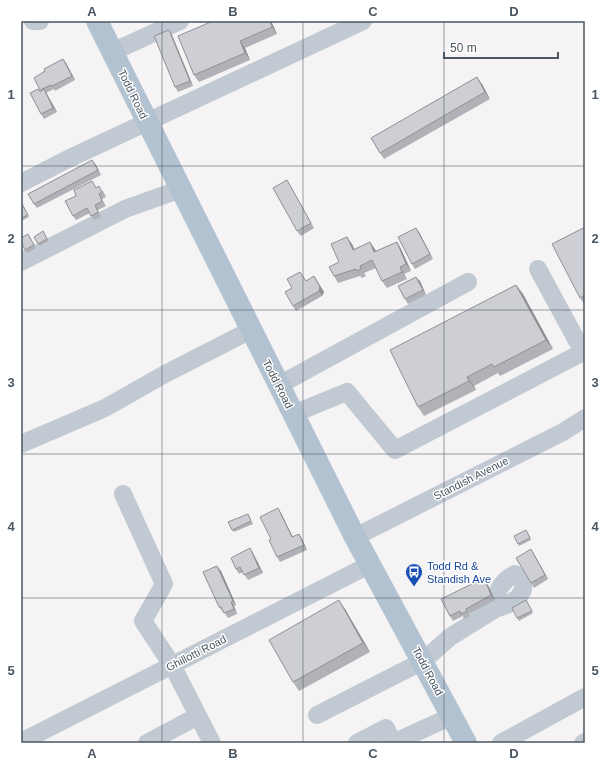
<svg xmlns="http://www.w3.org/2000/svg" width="606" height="764" viewBox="0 0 606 764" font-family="Helvetica,sans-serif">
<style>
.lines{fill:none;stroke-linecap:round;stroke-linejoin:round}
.minor{stroke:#c1cad2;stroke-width:18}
.major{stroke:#b3c2d1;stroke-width:22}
.wall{fill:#b0b2b7}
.shaded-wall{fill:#909195}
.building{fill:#cdcfd5;stroke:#909195}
.grid{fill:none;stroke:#4a5661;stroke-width:1;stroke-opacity:0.55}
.labels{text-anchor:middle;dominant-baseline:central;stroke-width:3;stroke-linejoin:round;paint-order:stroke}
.street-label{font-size:11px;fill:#4a5661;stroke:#fff}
.transit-label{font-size:11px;fill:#164399;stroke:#fff;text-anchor:start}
.neatline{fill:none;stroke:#4a5661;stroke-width:1.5}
.grid-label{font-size:13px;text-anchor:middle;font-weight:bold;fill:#4a5661}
</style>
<rect width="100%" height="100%" fill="#f5f3f3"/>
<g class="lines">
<path class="minor" d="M33 21H40
M112 52 180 21
M21 183 68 159 363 21
M21 262 125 209 181 189
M538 269 583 352
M279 385 468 282
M293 414 347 392 395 450 585 351
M21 444 105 408 165 374 251 330
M123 494 164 584 143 621 172 665 212 743
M355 537 563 432 585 418
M317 715 423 661 450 637 495 609 509 604 518 598 523 590V581L515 574C502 580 493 595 495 609
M21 742 371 564
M147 743 198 716
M357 743 386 728 393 743
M393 743 452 716
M501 743 585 697
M583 743 585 742"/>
<path class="major" d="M97 21 355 537 466 743"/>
</g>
<path class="wall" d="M271 21 277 34 245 48 250 60 199 82 194 75 178 36Z
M169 30 172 35 193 86 178 92 175 87Z
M63 59 66 63 75 80 55 91 54 89 46 93 57 112 44 119 41 114 40 91H41L34 78 45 71Z
M482 84 490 99 384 159 380 153Z
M96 165 101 175 37 208 34 204Z
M290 185 314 228 301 236 297 231Z
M97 188 103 191 106 197 102 199 106 206 98 210 101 217 94 220 90 213 76 220 73 216Z
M21 201 29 217 21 221Z
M585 227V305L580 298Z
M43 231 49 241 40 246 38 244Z
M419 232 433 259 415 269 412 264Z
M29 236 36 248 27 253 25 250Z
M397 242 401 249 411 271 404 274 407 279 387 288 382 281 376 268 364 273 366 276 362 278 360 276 338 283 334 276 339 262 352 244 354 249H375L376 251Z
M314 276 324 292 322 296 296 311 293 306 306 281Z
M420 281 426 295 408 304 405 299Z
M516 285 523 294 553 349 500 376 498 373 474 386 476 390 424 416 418 407Z
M281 513 293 537 299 534 302 539 307 550 280 562 277 557 271 539Z
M249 516 253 524 234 532 232 530Z
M528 533 531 540 519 546 518 544Z
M250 548 253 553 263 573 248 580 243 572 239 574 236 569Z
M531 549 534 554 548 579 534 588 531 583Z
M221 571 236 605 234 606 237 614 228 618 224 612H223L219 607Z
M484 578 487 583 495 600 469 614 470 616 464 619 463 616 453 621 450 616Z
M526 600 533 613 519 621 517 618Z
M345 609 370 652 299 691 293 682Z"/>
<path class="shaded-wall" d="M270 21H271L277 34 272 27Z
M169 30 172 35 193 86 190 81Z
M240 41 245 48 250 60 245 53Z
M63 59 66 63 75 80 72 76Z
M477 77 482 84 490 99 485 92Z
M44 89 47 94 57 112 53 108Z
M92 160 96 165 101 175Z
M416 228 419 232 433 259 430 254Z
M347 237 352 244 358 257 353 250Z
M370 242 375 249 379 259 374 252Z
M397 242 401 249 411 271 406 264Z
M400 267 404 274 407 279 402 272Z
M314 276 324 292 322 296 319 291Z
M416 277 420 281 426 295 423 290Z
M516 285 523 294 553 349 546 340Z
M467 377 474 386 476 390 469 381Z
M278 508 281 513 295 542 292 537Z
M299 534 302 539 307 550 304 545Z
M250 548 253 553 263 573 259 568Z
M531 549 534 554 548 579 545 575Z
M217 566 221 571 236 605 233 601Z
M484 578 487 583 495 600 491 595Z
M339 600 345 609 370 652 363 643Z
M231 602 234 606 237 614 234 609Z"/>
<path class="building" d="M213 21H270L272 27 240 41 245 53 194 75 178 36Z
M169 30 190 81 175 87 154 36Z
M63 59 72 76 52 86 51 85 40 90 34 78 45 71 44 69Z
M477 77 485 92 380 153 371 138Z
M38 89 40 92 44 89 53 108 41 114 30 93Z
M92 160 98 170 34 204 28 194Z
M287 180 311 223 297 231 273 188Z
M92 181 96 188 99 186 102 192 99 194 102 201 95 205 98 212 91 216 87 208 73 216 65 201 76 196 74 190Z
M21 202 28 215 21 218Z
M585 227V295L580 298 552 244Z
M416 228 430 254 412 264 398 237Z
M43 231 47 239 38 244 34 237Z
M28 234 34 245 25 250 21 242V238Z
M347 237 353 250 370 242 374 252 397 242 406 264 400 267 402 272 382 281 372 260 360 266 361 269 357 271 356 269 334 276 329 267 339 262 331 244Z
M300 272 306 281 314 276 320 287 319 291 293 306 285 292 292 288 287 279Z
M416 277 423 290 405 299 398 286Z
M516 285 546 340 494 367 492 364 467 377 469 381 418 407 390 350Z
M278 508 292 537 299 534 304 545 277 557 269 540 271 539 260 517Z
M248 514 251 521 232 530 228 522Z
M526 530 530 538 518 544 514 536Z
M250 548 259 568 244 575 240 567 236 569 231 558Z
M531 549 545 575 531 583 516 558Z
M217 566 233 601 231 602 234 609 224 613 221 607H219L203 572Z
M484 578 491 595 466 609 467 611 461 614 460 611 450 616 441 599Z
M339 600 363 643 293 682 269 640Z
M526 600 532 611 517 618 512 608Z"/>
<path class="grid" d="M162 21V743M303 21V743M444 21V743M21 166H585M21 310H585M21 454H585M21 598H585"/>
<defs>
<g id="bus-pin" transform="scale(0.9)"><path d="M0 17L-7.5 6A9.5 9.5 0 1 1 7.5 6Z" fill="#1a4fb4" stroke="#fff"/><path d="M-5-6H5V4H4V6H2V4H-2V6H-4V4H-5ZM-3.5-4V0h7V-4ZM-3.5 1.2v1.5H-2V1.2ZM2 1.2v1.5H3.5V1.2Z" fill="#fff"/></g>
</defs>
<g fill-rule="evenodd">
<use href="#bus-pin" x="414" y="572"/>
</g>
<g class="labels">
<g class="street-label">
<text transform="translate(133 94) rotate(64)">Todd Road</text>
<text transform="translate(278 384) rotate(63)">Todd Road</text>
<text transform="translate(471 478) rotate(-27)">Standish Avenue</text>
<text transform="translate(196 653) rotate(-27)">Ghillotti Road</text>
<text transform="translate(428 671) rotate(62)">Todd Road</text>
</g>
<g class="transit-label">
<text x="427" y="566">Todd Rd &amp;<tspan x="427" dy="13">Standish Ave</tspan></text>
</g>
</g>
<rect width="606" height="764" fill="none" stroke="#ffffff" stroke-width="44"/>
<path d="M444 52v6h114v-6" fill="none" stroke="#4a5661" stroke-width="2"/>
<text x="450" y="52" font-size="12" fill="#4a5661" stroke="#ffffff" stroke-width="3" paint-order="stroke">50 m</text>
<rect x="22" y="22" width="562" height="720" class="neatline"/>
<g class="grid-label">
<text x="92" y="16">A</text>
<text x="233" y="16">B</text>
<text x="373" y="16">C</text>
<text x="514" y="16">D</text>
<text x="11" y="99">1</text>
<text x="595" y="99">1</text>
<text x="11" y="243">2</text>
<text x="595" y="243">2</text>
<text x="11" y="387">3</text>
<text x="595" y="387">3</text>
<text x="11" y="531">4</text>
<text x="595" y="531">4</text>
<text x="11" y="675">5</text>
<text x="595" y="675">5</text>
<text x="92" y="758">A</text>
<text x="233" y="758">B</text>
<text x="373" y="758">C</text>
<text x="514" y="758">D</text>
</g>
</svg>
